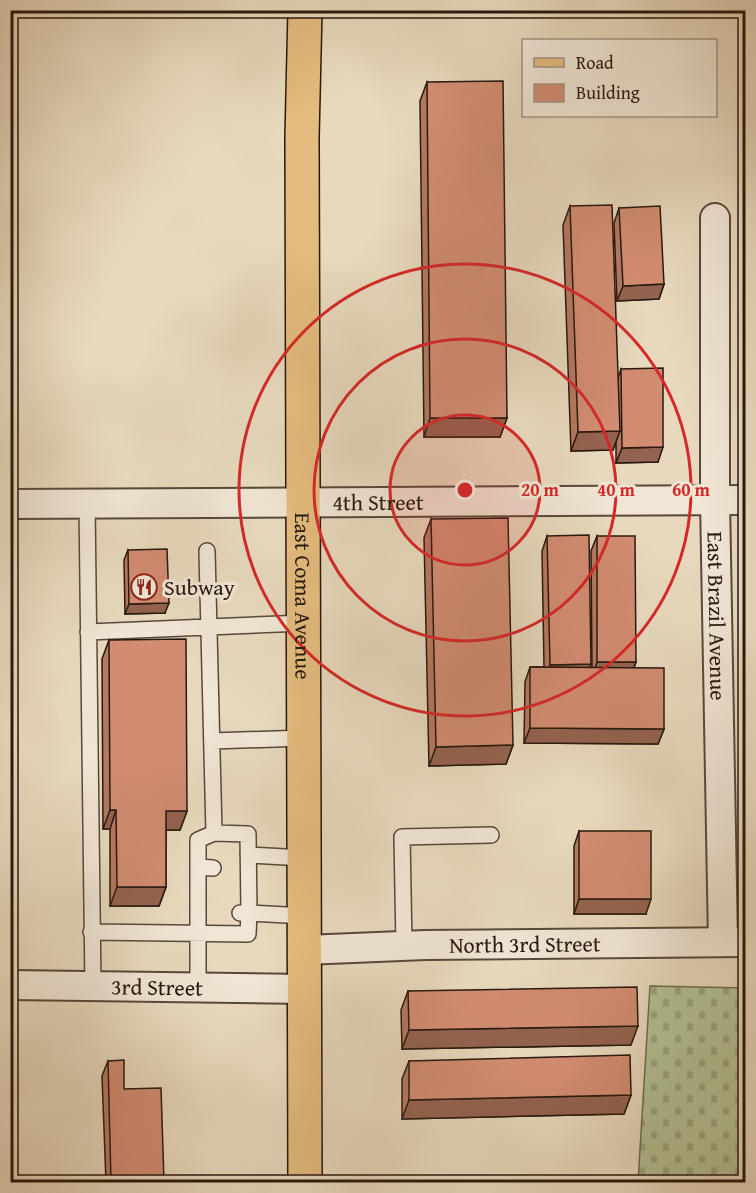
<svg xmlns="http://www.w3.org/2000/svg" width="756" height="1193" viewBox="0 0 756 1193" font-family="'Gentium Book Plus',serif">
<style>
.cemetery{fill:url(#cemetery-stones);stroke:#6e6c52;stroke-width:1.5}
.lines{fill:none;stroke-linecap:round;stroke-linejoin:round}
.lane-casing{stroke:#58483b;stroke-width:18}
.street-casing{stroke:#58483b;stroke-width:32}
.primary-casing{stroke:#28180f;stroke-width:36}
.lane{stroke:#f0e6d5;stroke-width:15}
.street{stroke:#f0e6d5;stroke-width:28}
.primary{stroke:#e4bc7f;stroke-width:33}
.wall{fill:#b57862;stroke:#28180f;stroke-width:1.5}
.shaded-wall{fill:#936250;stroke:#28180f;stroke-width:1.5}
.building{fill:#d28c72;stroke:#28180f;stroke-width:1.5}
.ring{fill:none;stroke:#d62828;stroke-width:3}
.labels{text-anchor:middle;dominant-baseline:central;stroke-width:6;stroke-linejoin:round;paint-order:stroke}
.street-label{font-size:22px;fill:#28180f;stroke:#f0e6d5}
.poi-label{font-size:22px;fill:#28180f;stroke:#f0e6d5;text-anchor:start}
.centre{fill:#d62828;stroke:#f0e6d5;stroke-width:3}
.ring-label{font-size:18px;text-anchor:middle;font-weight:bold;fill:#d62828;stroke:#f0e6d5;stroke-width:6;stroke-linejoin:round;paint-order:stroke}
</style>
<defs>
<pattern id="cemetery-stones" width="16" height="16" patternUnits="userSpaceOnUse" patternTransform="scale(1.5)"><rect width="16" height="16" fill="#b3c094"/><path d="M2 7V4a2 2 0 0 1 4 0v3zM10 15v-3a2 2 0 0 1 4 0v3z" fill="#9aa47e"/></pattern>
</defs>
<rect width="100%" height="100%" fill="#e8d9be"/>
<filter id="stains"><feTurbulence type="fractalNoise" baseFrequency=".00333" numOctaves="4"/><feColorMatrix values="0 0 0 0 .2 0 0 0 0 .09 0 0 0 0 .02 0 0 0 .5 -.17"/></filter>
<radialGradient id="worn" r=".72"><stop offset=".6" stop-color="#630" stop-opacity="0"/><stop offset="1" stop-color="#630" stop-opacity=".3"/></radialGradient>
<path class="cemetery" d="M650 986 745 988V1182H638Z"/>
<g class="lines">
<g class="lane-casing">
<path id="lane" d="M87 504 93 987
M88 632 304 623
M212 741 304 738
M214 833 248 834 249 913 305 916
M248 855 304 858
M198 867 213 868
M91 932 248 934 249 913H240
M404 946 402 837 491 835
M198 988V840L214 833 207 551"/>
</g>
<g class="street-casing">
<g id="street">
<path id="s1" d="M715 218V500L723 942"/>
<path id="s2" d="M10 504 746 500"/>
<path id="s3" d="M305 950 425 945 746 942"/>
<path id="s4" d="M10 985 305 989"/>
</g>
</g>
<g class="primary-casing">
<g id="primary">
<path id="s5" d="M305 10 302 137 305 1182"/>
</g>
</g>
<use href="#lane" class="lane"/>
<use href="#street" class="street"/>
<use href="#primary" class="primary"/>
</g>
<path class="wall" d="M427 82 507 418 500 437H424L420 101Z
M570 206 618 378 621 369 658 462 616 463V441L613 450 571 451 563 225Z
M619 208 664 284 659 299 617 301 614 223Z
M431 519 513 745 506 764 429 766 424 538Z
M547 536 590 668H592L591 551 597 536 636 662 634 668 664 729 658 744 524 743 525 682 530 667H544L542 551Z
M128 550 165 613 125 614 124 560Z
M109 640 187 811 180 830H166V887L159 906H110V829H103L102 659Z
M579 831 646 914H574V846Z
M408 991 631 1045 402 1049 401 1010Z
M108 1061 124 1089 164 1182H106L102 1076Z
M409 1061 631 1095 624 1114 402 1119V1079Z"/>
<path class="shaded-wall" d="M664 284 659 299 617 301 623 286Z
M430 418H507L500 437H424Z
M620 431 613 450 571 451 578 432Z
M663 447 658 462 616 463 622 448Z
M169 603 165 613 125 614 129 604Z
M597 662H636L630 677H592Z
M591 664 585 679 544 680 550 665Z
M530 728 664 729 658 744 524 743Z
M513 745 506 764 429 766 436 747Z
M110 810H116L110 829H103Z
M166 811H187L180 830H159Z
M117 887H166L159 906H110Z
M579 899H651L646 914H574Z
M638 1026 631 1045 402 1049 409 1030Z
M631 1095 624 1114 402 1119 409 1100Z"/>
<path class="building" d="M503 81 507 418H430L427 82Z
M612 205 620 431 578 432 570 206Z
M660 206 664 284 623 286 619 208Z
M663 368V447L622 448 621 369Z
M508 518 513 745 436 747 431 519Z
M589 535 591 664 550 665 547 536Z
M597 536H635L636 662H597Z
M167 549 169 603 129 604 128 550Z
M186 639 187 811H166V887H117L116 810H110L109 640Z
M530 667 664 668V729L530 728Z
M579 831H651V899H579Z
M637 987 638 1026 409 1030 408 991Z
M630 1055 631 1095 409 1100V1061Z
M124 1060V1089L161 1088 164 1182H111L108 1061Z"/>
<circle cx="465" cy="490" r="75" fill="#d62828" fill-opacity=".12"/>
<g class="ring">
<circle cx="465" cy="490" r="75"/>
<circle cx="465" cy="490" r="151"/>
<circle cx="465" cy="490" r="226"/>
</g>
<defs>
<g id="restaurant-ring" transform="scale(1.35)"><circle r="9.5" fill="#f0e6d5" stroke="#8f2418" stroke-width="1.5"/><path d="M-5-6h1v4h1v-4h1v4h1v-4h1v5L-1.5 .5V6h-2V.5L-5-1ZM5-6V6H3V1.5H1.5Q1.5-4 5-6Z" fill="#8f2418"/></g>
</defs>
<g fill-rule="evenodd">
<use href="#restaurant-ring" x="144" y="587"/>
</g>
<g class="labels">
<g class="street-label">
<text stroke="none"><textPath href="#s2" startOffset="368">4th Street</textPath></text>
<text stroke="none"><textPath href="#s5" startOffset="586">East Coma Avenue</textPath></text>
<text stroke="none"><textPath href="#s1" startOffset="398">East Brazil Avenue</textPath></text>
<text stroke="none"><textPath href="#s3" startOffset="220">North 3rd Street</textPath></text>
<text stroke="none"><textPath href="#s4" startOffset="147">3rd Street</textPath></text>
</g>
<g class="poi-label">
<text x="164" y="587">Subway</text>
</g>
</g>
<circle cx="465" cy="490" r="9" class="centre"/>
<g class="ring-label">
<text x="540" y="496">20 m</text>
<text x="616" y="496">40 m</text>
<text x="691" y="496">60 m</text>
</g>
<rect width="756" height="1193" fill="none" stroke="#e8d9be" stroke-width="36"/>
<rect x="12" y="12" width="732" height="1169" fill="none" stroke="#28180f" stroke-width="3"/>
<rect x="18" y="18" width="720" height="1157" fill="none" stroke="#28180f" stroke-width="1.5"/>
<rect x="522" y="39" width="195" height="78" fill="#f0e6d5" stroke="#a09486" stroke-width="1.5"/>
<rect x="534" y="58" width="30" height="9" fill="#e4bc7f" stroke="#a09486" stroke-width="1.5"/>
<text x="576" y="69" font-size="18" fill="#28180f">Road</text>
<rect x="534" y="84" width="30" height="18" fill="#d28c72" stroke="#a09486" stroke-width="1.5"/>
<text x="576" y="99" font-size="18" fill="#28180f">Building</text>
<rect width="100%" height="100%" filter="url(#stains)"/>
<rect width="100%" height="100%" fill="url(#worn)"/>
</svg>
